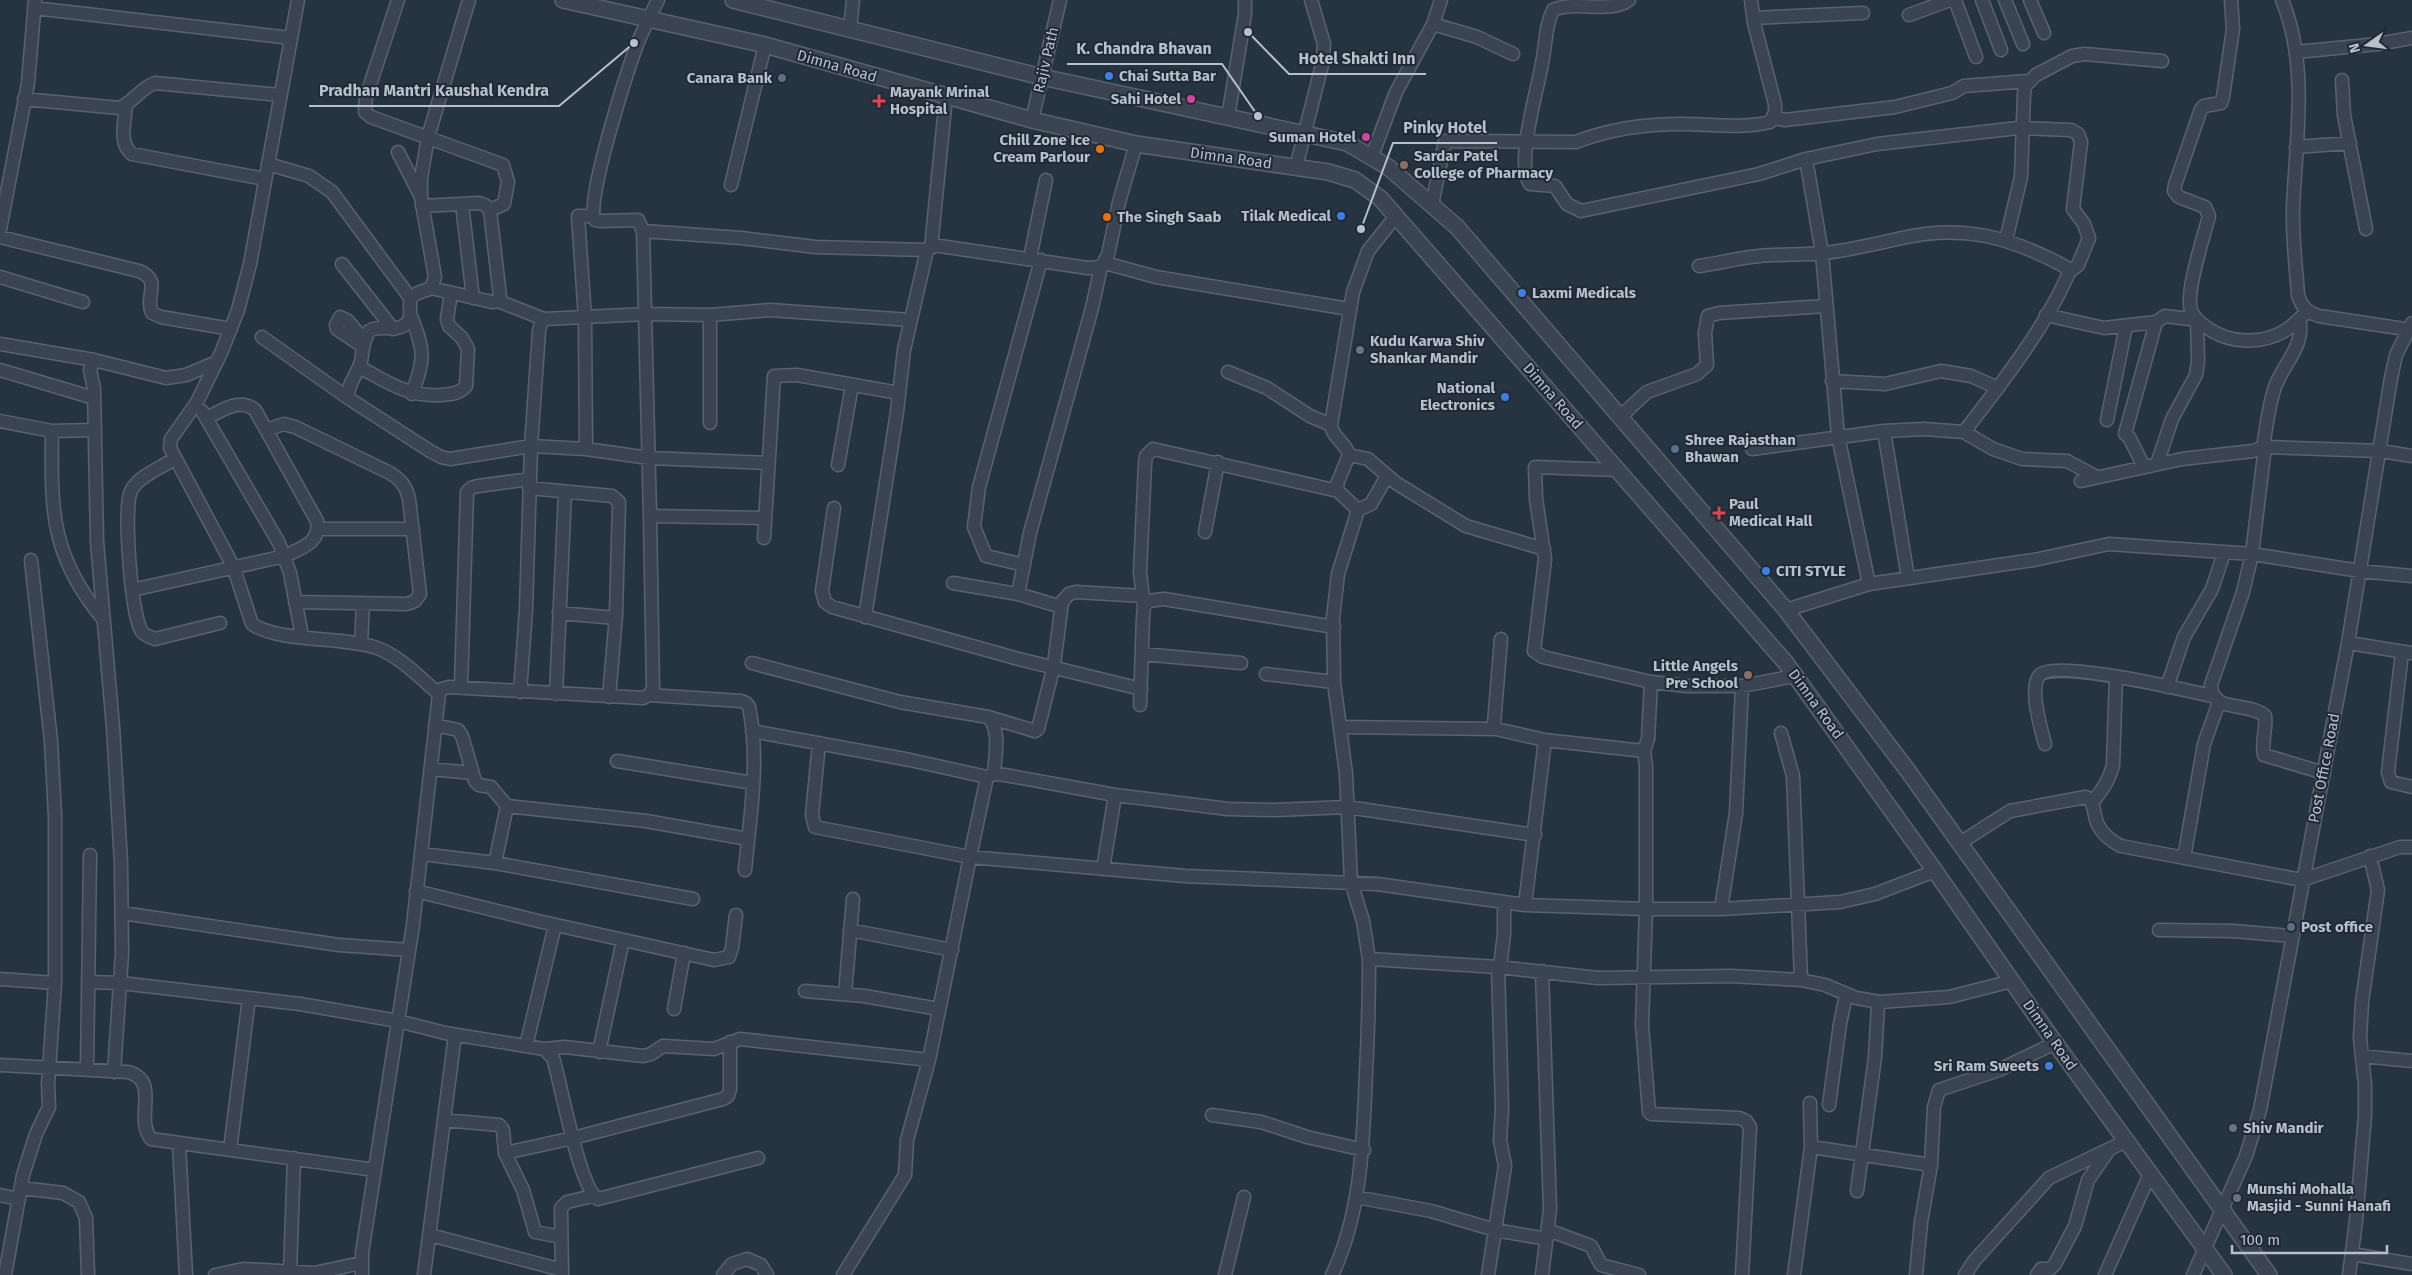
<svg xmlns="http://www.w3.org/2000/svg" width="2412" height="1275" viewBox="0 0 2412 1275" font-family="'Fira Sans',sans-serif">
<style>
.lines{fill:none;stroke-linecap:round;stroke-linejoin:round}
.minor-casing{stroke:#58636e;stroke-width:15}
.tertiary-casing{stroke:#58636e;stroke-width:18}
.minor{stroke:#3a4551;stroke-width:12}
.tertiary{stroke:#3a4551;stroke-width:15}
.shop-dot{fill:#3f7fe0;stroke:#1f2a36;stroke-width:2}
.service-dot{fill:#5c6f8a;stroke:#1f2a36;stroke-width:2}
.hotel-dot{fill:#d1479c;stroke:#1f2a36;stroke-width:2}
.health-dot{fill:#e0444e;stroke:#1f2a36;stroke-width:2}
.food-dot{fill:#e8710a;stroke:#1f2a36;stroke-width:2}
.education-dot{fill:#8d6e63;stroke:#1f2a36;stroke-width:2}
.worship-dot{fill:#6b7280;stroke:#1f2a36;stroke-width:2}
.labels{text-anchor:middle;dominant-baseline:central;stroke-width:4;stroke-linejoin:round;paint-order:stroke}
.street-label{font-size:15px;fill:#b7c0cb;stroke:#1f2a36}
.poi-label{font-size:15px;font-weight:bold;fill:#b7c0cb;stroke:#1f2a36;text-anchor:start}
.leader{fill:none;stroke:#b7c0cb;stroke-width:2}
.callout-dot{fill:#b7c0cb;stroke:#1f2a36;stroke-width:2}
.callout-label{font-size:16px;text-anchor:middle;font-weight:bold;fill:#b7c0cb;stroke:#1f2a36;stroke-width:4;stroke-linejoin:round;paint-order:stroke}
</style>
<rect width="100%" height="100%" fill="#263341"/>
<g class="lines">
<g class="minor-casing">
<path id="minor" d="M298 0 250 264 238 310 221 353 197 402 171 439 170 448 233 566 252 624C280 643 343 636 377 648 400 656 420 678 439 694
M398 0 366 97 365 112 371 117 503 165 508 182 504 204 490 210
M469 0 428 137 421 178V198L435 277 431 288C426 291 421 291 416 294 404 300 415 314 407 323 396 334 381 323 369 331 363 341 363 350 361 361 358 374 347 384 348 398L430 451 441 457 450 459 531 446 586 449 649 458 768 463
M1629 0C1610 14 1576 0 1553 10 1545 26 1546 45 1542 63 1538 89 1515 163 1530 184L1555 186 1567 204 1581 211 1759 174 1806 159 1877 144 2018 128 2071 130 2078 134 2081 142 2073 209 2084 224 2089 238 2078 265 2069 272
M1955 0 1976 57
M1982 0 2001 50
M2005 0 2023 44
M2030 0 2044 33
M2231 0 2233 29 2223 97 2221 103 2204 106 2201 109 2175 185 2174 191 2179 197 2205 207 2209 216C2204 236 2185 292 2191 310 2193 318 2200 322 2206 327 2229 344 2262 345 2286 330 2294 325 2300 318 2307 312
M2282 0C2309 66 2296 138 2293 208 2292 236 2296 266 2298 295 2302 308 2307 312 2319 316L2412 330
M34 8 291 38
M1909 15 1950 0
M1753 18 1863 13
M1433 24 1477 37 1513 54
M850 29 853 0
M2296 52 2378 44 2412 38
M2342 80 2344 115 2366 229
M24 99 119 108C133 103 140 88 155 83L280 95
M126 105C125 122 118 143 132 154L265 179
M1228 117 1245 14V0
M1773 118 1785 120 1895 107 1952 93 1964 86 2028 81
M1032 120 1060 0
M2296 147 2350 143
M398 152 420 195
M1372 156 1396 92 1433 24 1441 0
M1806 159 1822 253 1838 436 1869 584
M268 164 309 176 332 192 411 299
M1296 167 1322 65 1324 44 1311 0
M731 185 765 45
M462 204 473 298
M1432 205 1445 141 1576 142C1609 129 1646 124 1682 124 1710 124 1742 129 1770 122L1775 113V104L1754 23 1751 0
M422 206 479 203 485 205 490 210 500 297 498 301 492 302 431 288
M0 229 28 83 35 0
M643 231 741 238 815 247 927 250 931 248 946 97
M0 237 139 271C163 281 144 295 152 313L161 317 231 329
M2006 240 2021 177 2024 94 2025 86 2036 75 2072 56 2085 54 2162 61
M933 245 1088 268 1101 267 1108 255 1119 202 1136 144
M1030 258 1046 180
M1105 263 1156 277 1349 309
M342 264 393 329
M1699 266C1719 263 1739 258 1759 256 1781 254 1802 255 1824 253 1850 250 1876 244 1902 238 1962 224 2009 237 2062 265L2067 268 2068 275C2043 331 2001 384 1964 432
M0 277 83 302
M498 301 544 319
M2046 315 2104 328 2156 322 2165 316 2197 320 2198 361 2196 375 2172 419 2157 464
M411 316C425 352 425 358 412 394
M262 337 348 398
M0 344 94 360 90 370 94 389 97 542 113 727 121 863 122 953 114 1072
M362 346 337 329 336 325 340 317 348 321 364 340
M94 360 166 378 186 375 217 362
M359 367C388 382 407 397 441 395 451 394 459 394 466 386L468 349 462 338 449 326 447 319 451 293
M0 370 94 398
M1228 372 1267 388 1310 416 1331 425
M1832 381 1885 384 1941 371 1971 376 1998 388
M202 411 279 543 290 573 302 636
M1620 417 1647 392 1697 374 1707 365 1705 333 1708 316 1719 313 1826 306
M2107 420 2126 326
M0 421 52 431 94 430
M710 423V315
M266 430 284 424 295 427 390 473C401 480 406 486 409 499L420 594 415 601 407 604 295 602
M52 431C51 510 50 555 103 619
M1884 431 1924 429 1964 432 1993 449 2022 459 2067 461 2097 477
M586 449 585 318 578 216H592
M1752 449 1884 431 1908 578
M1349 455 1368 459 1396 483 1466 526 1544 549
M2412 456 2381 451 2265 447 2252 554 2360 571 2412 576
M174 459C161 468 138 476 131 491 123 508 131 616 142 632 146 636 150 637 155 639L220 623
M838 465 852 385
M2144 467 2129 437 2125 434 2156 322
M1618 470 1535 467 1536 499 1545 559 1534 651 1543 657 1651 682
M2081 481 2182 459 2253 451 2265 447 2264 441C2267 423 2269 404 2275 387 2283 364 2306 345 2299 319
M529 488 612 496 619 502 616 615 609 697
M834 508 822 591 825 602 832 607 1015 658 1141 689
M1358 510 1371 504 1387 476
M650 516 765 518
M319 529H413
M1205 532 1218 462
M764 538 774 376 797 375 899 393
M1024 565 986 556 974 527 979 487 1041 260
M953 583 1018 594 1055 605H1059L1069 594 1076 592 1143 596
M132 590 285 556C301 548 321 543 317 521L255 410C240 397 222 411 206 418
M1018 594 1030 533 1092 308 1101 267
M1144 607 1140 572 1145 464 1146 456 1153 449 1338 491
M1786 610 1869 584 2034 560 2109 544 2252 554 2243 592 2211 685C2212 714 2249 701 2265 716 2267 729 2261 742 2264 755L2324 773
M559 613 616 618
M865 617 897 412 904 350 927 250
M2348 643 2412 653
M361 644 363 603
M2402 652 2388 772 2391 782 2412 787
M1142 654 1241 663
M752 663 900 702 988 717C1001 729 995 757 994 774
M1266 674 1334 682
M2167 687 2184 637 2212 589 2224 553
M461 688 467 492 471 488 478 486 530 479
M520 692 526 610 531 446 539 331 541 323 544 319 646 314 710 315 770 310 910 320
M556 694 565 492
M649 695 741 701 746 703 749 707C760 760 750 817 745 870
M1140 705 1143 616 1144 607 1148 601 1164 599 1334 627
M988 717 1035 731 1038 729 1054 665 1062 602
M435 725 458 730 462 736 475 781 479 785 491 787 507 806 646 821 748 839
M1340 727 1496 729
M752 731 910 760 987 777
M1781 733 1793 776 1801 980
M819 743 812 815 815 827 970 857 987 777 994 774 1005 775 1115 795
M2045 744C2041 729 2029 689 2039 676 2051 658 2188 691 2212 696
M1644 751 1648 739 1651 682 1687 686H1742L1795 676
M617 761 753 783
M431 769 472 773
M2092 803C2102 790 2109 781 2113 765L2116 677
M1960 843 2010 811 2086 797C2096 801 2093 816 2098 825 2103 835 2111 841 2121 846L2302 880 2400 847H2412
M422 854 495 863 693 899
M2184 858 2204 744 2219 702
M495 863 507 806
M1103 869 1115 795 1228 809 1275 810 1347 807 1535 835
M416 891 538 921 714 960 729 957 732 948 736 915
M1525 905 1545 740
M1721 909 1736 813 1742 686
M122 913 339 945 409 950
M850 930 952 950
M2159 930 2233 931 2292 936
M1369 959 1363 921 1351 882 1346 774 1334 682 1333 618 1338 574 1358 510 1338 491 1337 484 1349 455C1346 443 1332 437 1331 425L1353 292 1368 251 1396 216
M1500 967 1504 934V902
M0 979 55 983
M88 982 121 983 300 1004 398 1021 445 1033 544 1049 553 1058C561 1083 579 1188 598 1199L758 1158
M805 991 864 996 939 1009
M845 994 853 899
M674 1009 684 953
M526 1046 555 925
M544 1049 565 1047 643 1056 651 1054 663 1046 714 1049 740 1039 929 1060
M599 1052 623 940
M2362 1056 2412 1061
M0 1065 128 1072C161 1081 134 1117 151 1139L375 1170
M87 1070 90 855
M1829 1105 1840 1024 1846 995
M1212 1115 1261 1122 1307 1137 1364 1150
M444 1120 499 1125 503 1130 505 1153 523 1190 535 1232 561 1237
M179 1144 186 1275
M1811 1147 1931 1165
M230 1150 249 998
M505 1153 573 1138 723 1099 728 1096 730 1089V1042
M21 1188 63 1193 79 1202 86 1218 88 1275
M1857 1191 1875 1057 1878 1005 1880 1002 1949 997 2012 981
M0 1195 19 1199
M1356 1197 1431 1211 1495 1230 1547 1239
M1548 1230 1591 1246 1601 1265 1639 1275
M430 1235 562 1270
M2352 1254 2412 1264
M290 1272 294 1158
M5 1275 23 1175 36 1134 49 1107 48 1084 55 983V816L51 741 31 560
M215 1275 243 1269 314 1273 361 1263
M362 1275V1253L413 925 439 694 442 689 449 687 643 698 649 695 653 689 650 516 643 231 638 220 600 221 595 220C584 204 629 66 638 42 644 28 651 14 658 0
M424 1275 455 1035
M562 1275 561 1208 567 1202 593 1196
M723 1275 732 1264 747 1259 761 1265 767 1275
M843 1275 905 1175 907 1140 929 1060 970 857 1185 876 1377 884 1525 905 1646 909V766L1644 751 1545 740 1496 729 1494 724 1501 639
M1225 1275 1244 1197
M1332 1275C1362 1212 1363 1141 1366 1073 1368 1035 1369 997 1369 959L1498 967 1598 978 1731 976 1801 980 1825 985 1856 998 1880 1002
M1488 1275 1505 1166 1500 1140 1502 1109 1498 967
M1542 1275 1550 1209 1542 971
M1742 1275 1750 1127 1746 1121 1739 1118 1651 1114 1649 1112 1642 1025 1646 909H1721L1840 902 1875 894 1935 871
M1794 1275 1811 1147 1810 1103
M1916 1275 1921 1222 1931 1165 1934 1107 1939 1090 1999 1070 2055 1043
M1965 1275 1974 1261 2049 1178 2126 1141
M2037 1275 2041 1269H2050L2055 1264 2075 1226 2088 1180 2109 1150
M2105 1275 2150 1174
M2193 1275 2246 1156 2260 1110 2348 643 2391 378 2396 355 2412 323
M2349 1275 2356 1221 2365 1115V1085L2360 1038 2362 1002 2378 890 2370 856"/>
</g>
<g class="tertiary-casing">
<path id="tertiary" d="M563 0 765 45 1032 120 1136 144 1328 172 1355 180 1380 198 1786 663 1935 871 2055 1043 2224 1275
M733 0 1042 77 1347 143 1388 167 1457 227 1786 610 1908 771 2269 1275"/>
</g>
<use href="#minor" class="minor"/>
<use href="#tertiary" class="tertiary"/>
</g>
<g class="shop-dot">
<circle cx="1109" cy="76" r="5"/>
<circle cx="1341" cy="216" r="5"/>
<circle cx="1522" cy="293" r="5"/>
<circle cx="1505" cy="397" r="5"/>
<circle cx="1766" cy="571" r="5"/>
<circle cx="2049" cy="1066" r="5"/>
</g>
<g class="service-dot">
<circle cx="782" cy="78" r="5"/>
<circle cx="1675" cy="449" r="5"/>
<circle cx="2291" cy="927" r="5"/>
</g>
<g class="hotel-dot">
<circle cx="1191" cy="99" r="5"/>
<circle cx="1366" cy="137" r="5"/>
</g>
<g class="health-dot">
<path d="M876.5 93.5h5v5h5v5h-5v5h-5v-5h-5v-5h5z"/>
<path d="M1716.5 505.5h5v5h5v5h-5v5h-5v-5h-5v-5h5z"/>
</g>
<g class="food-dot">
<circle cx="1100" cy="149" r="5"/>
<circle cx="1107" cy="217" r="5"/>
</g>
<g class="education-dot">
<circle cx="1404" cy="165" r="5"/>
<circle cx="1748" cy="675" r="5"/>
</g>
<g class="worship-dot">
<circle cx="1360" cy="350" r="5"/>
<circle cx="2233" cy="1128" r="5"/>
<circle cx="2237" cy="1198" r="5"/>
</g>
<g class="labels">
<g class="street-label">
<text transform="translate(1046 60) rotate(-77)">Rajiv Path</text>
<text transform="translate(837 66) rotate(16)">Dimna Road</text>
<text transform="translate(1231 158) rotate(8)">Dimna Road</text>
<text transform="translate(1553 396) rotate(49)">Dimna Road</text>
<text transform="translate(1816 704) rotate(54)">Dimna Road</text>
<text transform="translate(2324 768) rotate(-79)">Post Office Road</text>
<text transform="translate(2050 1035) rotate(55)">Dimna Road</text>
</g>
<g class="poi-label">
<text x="1119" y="76">Chai Sutta Bar</text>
<text x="772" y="78" text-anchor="end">Canara Bank</text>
<text x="890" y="92">Mayank Mrinal<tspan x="890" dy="17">Hospital</tspan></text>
<text x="1181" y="99" text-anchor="end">Sahi Hotel</text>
<text x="1356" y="137" text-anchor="end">Suman Hotel</text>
<text x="1090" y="140" text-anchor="end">Chill Zone Ice<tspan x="1090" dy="17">Cream Parlour</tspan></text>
<text x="1414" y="156">Sardar Patel<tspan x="1414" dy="17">College of Pharmacy</tspan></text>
<text x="1331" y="216" text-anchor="end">Tilak Medical</text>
<text x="1117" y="217">The Singh Saab</text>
<text x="1532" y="293">Laxmi Medicals</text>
<text x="1370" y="341">Kudu Karwa Shiv<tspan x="1370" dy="17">Shankar Mandir</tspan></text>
<text x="1495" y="388" text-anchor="end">National<tspan x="1495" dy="17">Electronics</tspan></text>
<text x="1685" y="440">Shree Rajasthan<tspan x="1685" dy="17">Bhawan</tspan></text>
<text x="1729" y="504">Paul<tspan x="1729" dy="17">Medical Hall</tspan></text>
<text x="1776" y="571">CITI STYLE</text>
<text x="1738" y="666" text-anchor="end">Little Angels<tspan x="1738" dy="17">Pre School</tspan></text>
<text x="2301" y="927">Post office</text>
<text x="2039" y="1066" text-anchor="end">Sri Ram Sweets</text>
<text x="2243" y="1128">Shiv Mandir</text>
<text x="2247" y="1189">Munshi Mohalla<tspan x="2247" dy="17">Masjid - Sunni Hanafi</tspan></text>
</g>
</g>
<path class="leader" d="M1258 116L1222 64H1067M1248 32L1289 74H1426M634 43L559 106H309M1361 229L1393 143H1497"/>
<g class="callout-dot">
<circle cx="1258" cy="116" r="5"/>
<circle cx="1248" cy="32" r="5"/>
<circle cx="634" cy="43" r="5"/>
<circle cx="1361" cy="229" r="5"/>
</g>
<g class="callout-label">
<text x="1144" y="54">K. Chandra Bhavan</text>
<text x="1357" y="64">Hotel Shakti Inn</text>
<text x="434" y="96">Pradhan Mantri Kaushal Kendra</text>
<text x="1445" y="133">Pinky Hotel</text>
</g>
<g transform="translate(2367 45) rotate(256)" stroke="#1f2a36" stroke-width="4" paint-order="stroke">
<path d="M0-4L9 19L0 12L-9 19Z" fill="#b7c0cb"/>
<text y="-8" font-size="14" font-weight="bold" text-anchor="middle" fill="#b7c0cb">N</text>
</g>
<path d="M2232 1245v8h155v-8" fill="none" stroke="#b7c0cb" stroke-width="2.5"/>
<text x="2240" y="1245" font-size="15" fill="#b7c0cb" stroke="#1f2a36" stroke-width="4" paint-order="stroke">100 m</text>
</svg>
